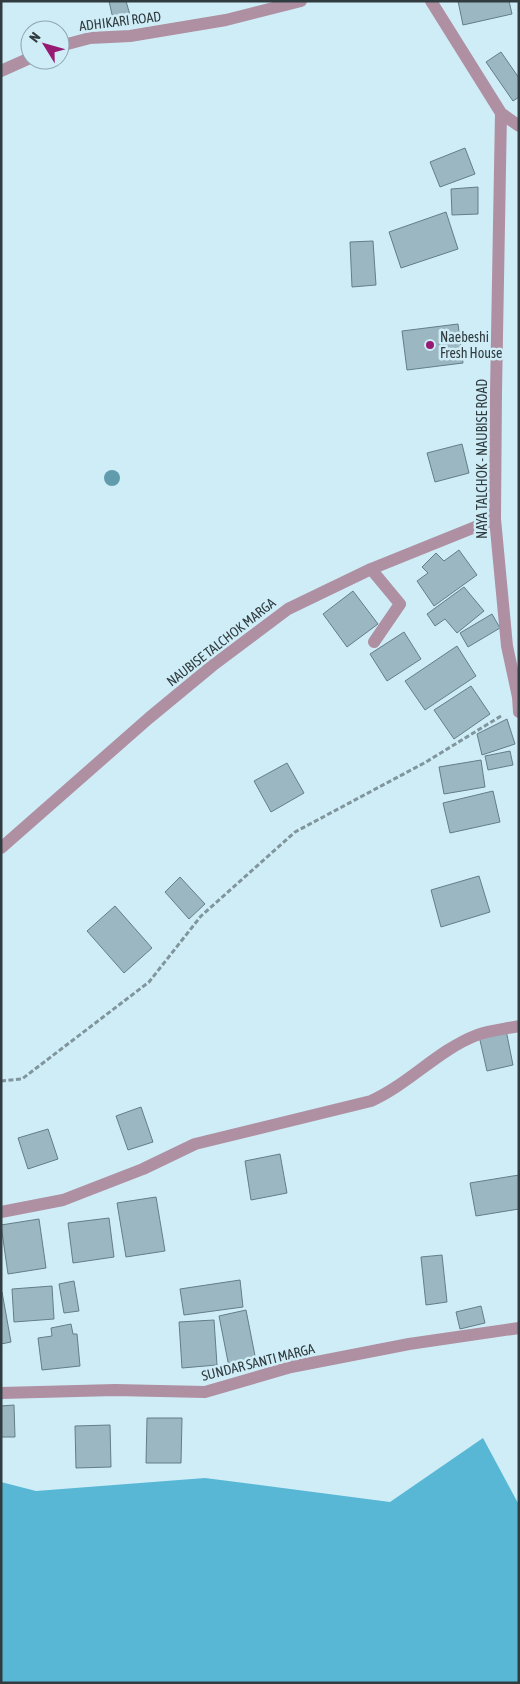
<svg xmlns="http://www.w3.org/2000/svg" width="520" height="1684" viewBox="0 0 520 1684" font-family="'Asap Condensed',sans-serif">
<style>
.forest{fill:#58b7d5}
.building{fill:#9bb7c1;stroke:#637e88}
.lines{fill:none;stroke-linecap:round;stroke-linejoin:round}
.path{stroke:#80959c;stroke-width:3;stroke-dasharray:5 2.5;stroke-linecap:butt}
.minor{stroke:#af90a2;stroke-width:12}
.tree{fill:#619cac}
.poi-dot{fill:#971b73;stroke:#cfedf7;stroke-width:2}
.labels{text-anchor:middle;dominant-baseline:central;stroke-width:5;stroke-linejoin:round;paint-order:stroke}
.street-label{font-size:14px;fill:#313c40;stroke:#cfedf7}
.poi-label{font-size:14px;fill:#313c40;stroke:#cfedf7;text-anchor:start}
</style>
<rect width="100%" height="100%" fill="#cfedf7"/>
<path class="forest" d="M483 1438 519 1505V1683H1V1482L36 1491 205 1478 390 1502Z"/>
<path class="building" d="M109 1H126L130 15 113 19Z
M458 1H509L512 14 463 25Z
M501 52 519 78V97L513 101 486 62Z
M465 148 475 174 440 187 430 162Z
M478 187V214L452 215 451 189Z
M446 212 458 249 401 268 389 232Z
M373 241 376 285 352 287 350 242Z
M458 324 463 363 407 370 402 331Z
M462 444 469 473 435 482 427 453Z
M459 550 477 575 434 606 417 581 428 573 422 567 436 553 444 561Z
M464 587 484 611 457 633 445 619 435 626 427 614Z
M353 591 378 624 347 647 323 614Z
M492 614 500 628 468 647 460 633Z
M404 632 421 659 387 681 370 654Z
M457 646 476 676 425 710 405 681Z
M471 686 490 714 454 739 434 710Z
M507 719 515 744 482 755 477 734Z
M510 751 513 765 488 770 485 756Z
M481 760 485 787 444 794 439 767Z
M287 763 304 793 271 812 254 781Z
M493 791 500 822 450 833 443 803Z
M479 876 490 912 441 927 431 890Z
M180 877 205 904 189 919 165 892Z
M115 906 152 948 124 973 87 931Z
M506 1030 513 1065 487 1071 479 1036Z
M141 1107 153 1142 128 1150 116 1116Z
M48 1129 58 1159 28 1169 18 1138Z
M280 1154 287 1193 251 1200 245 1161Z
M519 1175V1209L476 1216 470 1183Z
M156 1197 165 1251 126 1257 117 1203Z
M109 1218 114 1257 73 1263 68 1223Z
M39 1219 46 1268 8 1274 1 1225Z
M442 1255 447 1302 426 1305 421 1257Z
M240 1280 243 1307 184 1315 180 1289Z
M74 1281 79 1311 64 1313 59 1284Z
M52 1286 54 1319 14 1322 12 1289Z
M2 1292 11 1342 1 1344V1293Z
M481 1306 485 1323 460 1329 456 1312Z
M246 1310 257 1366 230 1372 219 1316Z
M214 1320 217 1365 182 1368 179 1322Z
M71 1324 73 1334H77L80 1366 42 1370 38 1338 52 1336 51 1328Z
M14 1405 15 1437H1V1406Z
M147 1418H182L181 1463H146Z
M110 1425 111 1467 76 1468 75 1426Z"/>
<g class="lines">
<path class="path" d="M1 1081 22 1079 149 982 201 916 295 832 426 762 501 716"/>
<path class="minor" d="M431 1 501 113 519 126
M60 46 90 38 130 36 226 20 301 1
M1 71 30 58
M501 113 496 392 495 519 507 646 518 697 519 712
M371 569 400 604 374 642
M1 848 149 718 212 666 288 609 371 569 495 519
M1 1212 63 1200 143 1169 195 1144 371 1101C409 1084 438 1050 477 1035 490 1030 505 1029 519 1026
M1 1393 115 1390 205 1392 291 1367 409 1344 519 1328"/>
</g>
<circle class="tree" cx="112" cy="478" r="8"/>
<circle class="poi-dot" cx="430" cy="345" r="5"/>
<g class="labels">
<g class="street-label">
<text transform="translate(120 21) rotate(-7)">ADHIKARI ROAD</text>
<text transform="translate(482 459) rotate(-90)">NAYA TALCHOK - NAUBISE ROAD</text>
<text transform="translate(221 642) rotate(-38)">NAUBISE TALCHOK MARGA</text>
<text transform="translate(258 1362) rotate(-14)">SUNDAR SANTI MARGA</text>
</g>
<g class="poi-label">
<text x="440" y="337">Naebeshi<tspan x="440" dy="16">Fresh House</tspan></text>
</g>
</g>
<rect width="520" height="1684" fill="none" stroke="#313c40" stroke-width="5"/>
<g transform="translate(45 45) rotate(307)"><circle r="24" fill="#cfedf7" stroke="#90a6ae"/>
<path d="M0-4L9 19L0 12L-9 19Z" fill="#971b73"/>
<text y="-8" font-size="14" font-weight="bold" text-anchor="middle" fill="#313c40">N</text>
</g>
</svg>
